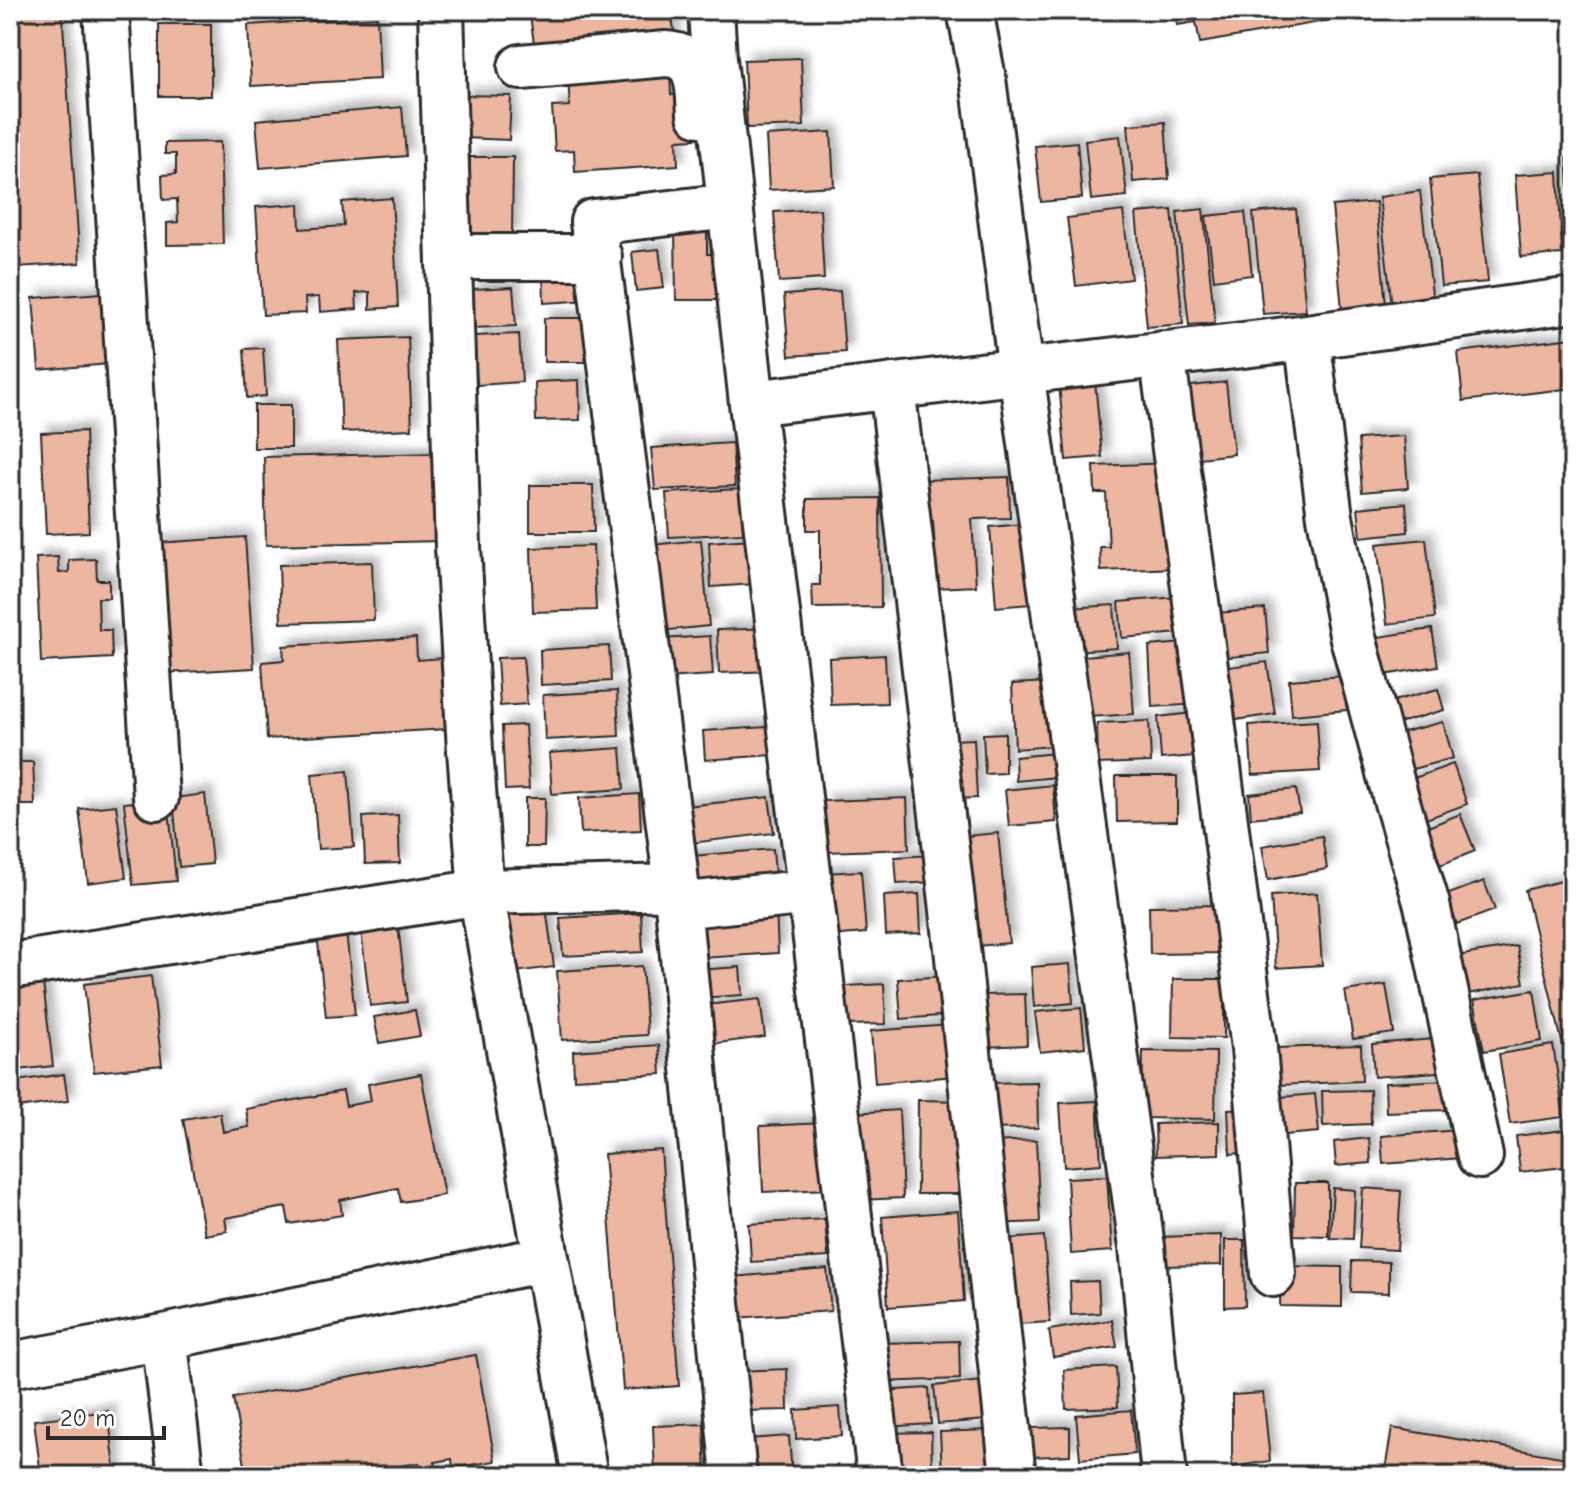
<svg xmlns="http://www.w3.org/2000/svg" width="1583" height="1486" viewBox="0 0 1583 1486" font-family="'Comic Neue',sans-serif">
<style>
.building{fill:#ecb6a0;stroke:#2b2b2b;stroke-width:2;filter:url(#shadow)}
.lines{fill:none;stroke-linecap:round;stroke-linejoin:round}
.minor-casing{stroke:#2b2b2b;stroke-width:50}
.minor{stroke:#fff;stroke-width:44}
</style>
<defs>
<filter id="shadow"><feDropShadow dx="7" dy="-7" stdDeviation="4" flood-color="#0004"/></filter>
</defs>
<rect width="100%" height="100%" fill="#fff"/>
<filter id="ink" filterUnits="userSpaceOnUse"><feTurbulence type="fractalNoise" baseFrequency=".0125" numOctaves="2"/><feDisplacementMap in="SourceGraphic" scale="16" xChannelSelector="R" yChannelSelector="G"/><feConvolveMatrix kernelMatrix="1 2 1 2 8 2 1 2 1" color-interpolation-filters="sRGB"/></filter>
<g filter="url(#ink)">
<path class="building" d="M10 10H62L80 263 16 267 10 189Z
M566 10H671L675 38 536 58 530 15Z
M1175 10H1388L1200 43 1196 22 1177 25Z
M377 17 380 79 251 86 248 25Z
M159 24H211V96H159Z
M801 58 804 126 747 128 744 60Z
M670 73 671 95 692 93 695 139 677 140 678 165 575 172 574 150 555 151 552 107 570 106 568 79Z
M464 95 511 96 509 140 463 138Z
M402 107 406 156 260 168 256 120Z
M1165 122 1169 179 1133 182 1128 125Z
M831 132 834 186 769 190 766 136Z
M1120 136 1127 196 1091 200 1085 140Z
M220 142 223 244 167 245V223L178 222 177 199 163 200 162 175 176 174V154H165V143Z
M1077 142 1082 198 1041 202 1035 146Z
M1567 156H1573V255Z
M470 157H513L512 236H469Z
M1558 172 1562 254 1521 257 1515 175Z
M1477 175 1488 282 1441 286 1430 179Z
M1420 191 1433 302 1392 306 1379 197Z
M392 198 398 307 370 309V292L356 293 357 309 320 312 319 297 305 298 306 313 263 315 256 207 299 204 300 229 344 226 342 202Z
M1376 202 1386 305 1342 309 1332 206Z
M820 209 824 279 779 282 774 212Z
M1203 209 1215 323 1189 325 1177 212Z
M1296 209 1306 311 1263 314 1253 213Z
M1172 210 1183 324 1147 327 1136 213Z
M1123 211 1131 279 1076 286 1067 218Z
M1245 212 1252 275 1214 280 1206 216Z
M707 228V254H730V300H676L675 229Z
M659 249 664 288 636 291 632 252Z
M591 268 592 300 544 303 543 271Z
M513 287 516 326 474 328 472 289Z
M840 291 845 352 789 356 784 295Z
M102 293 109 364 39 370 33 298Z
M544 318H585V362H544Z
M519 334 522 382 477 385 474 336Z
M408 337 412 429 342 432 338 340Z
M1573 338V388L1463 401 1458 352Z
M263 348 266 396 247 398 244 349Z
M579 380 580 420 536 421 535 382Z
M1095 381 1102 457 1066 460 1059 384Z
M1226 382 1234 454 1191 459 1184 387Z
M254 405H291V448H254Z
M85 431 89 532 46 534 41 433Z
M1404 436 1408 488 1362 492 1358 439Z
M732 443 735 486 655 490 651 448Z
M439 453 441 541 266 545 264 457Z
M1172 463 1177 568 1101 571 1100 547H1109L1106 493H1095L1094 466Z
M1009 477 1010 518 972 519 976 586 936 588 935 560 925 561V550H935L933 521 923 522 921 480Z
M530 485H593L594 532H530Z
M741 489 743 533 669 537 666 493Z
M880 498 881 607 813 608 812 585H820V530H807V499Z
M1406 503 1408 532 1361 537 1358 508Z
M1035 523 1042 603 996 607 990 527Z
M245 537 254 668 166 673 157 543Z
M752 539 755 584 711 587 709 542Z
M1426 539 1435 618 1387 624 1377 544Z
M701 540 709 626 659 631 651 545Z
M593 546 596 610 533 612 531 548Z
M58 557 59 573 69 572V560L96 559 97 580H109V598H98L99 630H111L112 658 41 662 36 558Z
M372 562 374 620 281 623 279 565Z
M1177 597 1180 633 1122 638 1119 602Z
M1114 605 1117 648 1074 651 1071 608Z
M1265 609 1269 653 1221 658 1217 613Z
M773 628 774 671 719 673 717 630Z
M1432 629 1438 666 1384 675 1378 637Z
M710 636 713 675 665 678 662 639Z
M416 638 417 660 444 658 448 729 267 739 262 662 284 660 283 646Z
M1197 642 1201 704 1152 707 1149 646Z
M609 646 611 681 541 685 540 650Z
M1129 652 1134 714 1089 717 1084 656Z
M885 655 887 703 831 705 829 658Z
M523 657 527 704 500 706 497 658Z
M1267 662 1275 714 1236 720 1228 667Z
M1344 676 1347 710 1292 715 1289 680Z
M1049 682 1053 746 1015 749 1012 684Z
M1438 689 1444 710 1399 723 1393 701Z
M617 691 619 736 545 740 543 695Z
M1202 712 1206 755 1161 759 1158 717Z
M1149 721 1151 762 1098 764 1097 723Z
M1317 721 1320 771 1252 775 1249 725Z
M1443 722 1453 758 1409 770 1399 733Z
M525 725 529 789 505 790 502 726Z
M768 727 771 755 705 760 703 731Z
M1005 733V773L985 774 983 734Z
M974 739 977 798 955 799 952 740Z
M621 748 624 789 552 794 549 753Z
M1056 753 1057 777 1016 781 1015 757Z
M10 762H33L35 805H10Z
M1453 764 1467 804 1418 822 1403 782Z
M348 771 354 847 318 849 312 774Z
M1116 776H1177V821L1117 822Z
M1053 785 1056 822 1009 826 1005 790Z
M1296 789 1300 813 1251 818 1249 794Z
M205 794 212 864 179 867 173 798Z
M639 794 641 830 581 833 579 798Z
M769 797 774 833 683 844 678 807Z
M525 798H545L544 847H525Z
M907 798 909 849 826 852 824 801Z
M168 799 176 881 133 885 124 803Z
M116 805 126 878 88 883 79 809Z
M1460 814 1475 851 1433 868 1418 831Z
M398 815 400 863 365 864 363 817Z
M998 833 1009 943 966 947 954 837Z
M1322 836 1327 869 1268 880 1262 846Z
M773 849 776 887 683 896 680 857Z
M936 855 937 882 897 884 895 857Z
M861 871 866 933 828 936 823 873Z
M1573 878V1061L1567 1062 1525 890Z
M1484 881 1495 910 1457 924 1446 895Z
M1317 893 1322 965 1276 968 1271 896Z
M919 894 921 933 886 935 884 896Z
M1223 905 1224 953 1150 954 1149 906Z
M546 907 554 967 508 973 499 913Z
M776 908 778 953 702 958 699 913Z
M396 909 407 1002 370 1006 359 913Z
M641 913 643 952 563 956 560 918Z
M345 922 355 1015 326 1017 316 924Z
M1517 946 1524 983 1469 994 1462 955Z
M1070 964 1073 1003 1034 1007 1031 967Z
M642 966 647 1035 562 1040 557 971Z
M740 967 742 995 699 998 697 970Z
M42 975 53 1066 10 1071V979Z
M151 976 162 1065 94 1072 84 984Z
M949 976 952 1015 901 1019 898 979Z
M1173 979H1224V1038L1172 1037Z
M884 984 886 1024 848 1025 846 986Z
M1386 985 1394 1033 1353 1039 1345 991Z
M1534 990 1542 1041 1484 1051 1474 1000Z
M1025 994 1027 1045 984 1047 982 995Z
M760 999 765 1037 711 1044 706 1005Z
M1081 1008 1085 1047 1040 1052 1035 1012Z
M415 1010 420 1036 379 1043 374 1017Z
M950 1025 955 1076 875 1083 871 1031Z
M1447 1038 1449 1071 1374 1077 1372 1044Z
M659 1045 661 1074 574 1079 573 1051Z
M1361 1045 1362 1081 1279 1085 1278 1048Z
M1553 1045 1564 1117 1510 1124 1499 1054Z
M1143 1051 1216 1052 1215 1119 1142 1118Z
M64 1074 68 1101 10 1109V1082Z
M421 1074 444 1195 401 1202 398 1188 340 1200 342 1215 289 1224 286 1207 225 1218 227 1231 205 1235 183 1119 220 1113 223 1132 249 1127 246 1109 343 1091 346 1106 371 1101 368 1084Z
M1448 1080 1449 1110 1386 1112 1385 1083Z
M1037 1082 1038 1128 988 1129 987 1083Z
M1370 1090 1371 1124 1323 1126 1322 1091Z
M1315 1094 1319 1132 1273 1136 1270 1098Z
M918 1100 963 1101V1194H917Z
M1097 1101 1101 1164 1064 1167 1060 1103Z
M1250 1108 1252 1152 1230 1154 1228 1109Z
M899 1110 903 1198 857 1200 853 1113Z
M1219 1122V1154L1156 1156 1155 1124Z
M825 1123 828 1189 763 1192 760 1126Z
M1572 1129 1573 1166 1520 1172 1516 1136Z
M1460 1130 1462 1158 1383 1164 1381 1136Z
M1369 1138 1371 1163 1336 1166 1334 1142Z
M1036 1140 1040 1222 994 1224 990 1142Z
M661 1150 679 1386 623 1390 604 1154Z
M1107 1176 1112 1251 1071 1254 1067 1178Z
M1295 1183H1328V1236L1294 1235Z
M1333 1188 1355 1190 1353 1239 1330 1238Z
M1363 1188 1401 1191 1397 1250 1359 1248Z
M958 1211 964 1301 888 1307 882 1217Z
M825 1219 828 1257 751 1262 749 1224Z
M1221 1235V1265L1160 1266 1158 1237Z
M1044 1236 1050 1322 1002 1325 996 1240Z
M1225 1240H1244L1245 1306 1225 1307Z
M1352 1261 1389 1262V1293L1351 1292Z
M1281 1266 1342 1267V1307L1280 1306Z
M827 1269 831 1311 736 1318 733 1277Z
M1098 1281 1100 1313 1071 1315 1070 1282Z
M1112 1320 1117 1347 1053 1357 1049 1330Z
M959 1341 960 1379 880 1382 879 1343Z
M476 1355 495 1461 453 1468 452 1459 435 1462 437 1471 421 1474 419 1463 340 1476H247L233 1398Z
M1116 1367 1118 1407 1066 1409 1064 1370Z
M787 1369 788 1410 740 1411 738 1371Z
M982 1381 986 1420 938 1424 934 1386Z
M929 1388 931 1424 883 1427 880 1391Z
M1263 1393 1270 1461 1232 1467V1395Z
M840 1407 842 1436 796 1439 795 1410Z
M1131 1410 1135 1454 1080 1459 1076 1415Z
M108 1411 116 1476H41L34 1420Z
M704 1424 706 1476H655L653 1426Z
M1070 1427V1455L1033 1457 1032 1428Z
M1392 1428 1573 1459 1572 1476H1384Z
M988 1430 990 1473 942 1475 940 1432Z
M931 1432 932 1475H885L884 1433Z
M789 1436 792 1476H751L749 1439Z"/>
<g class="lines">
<g class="minor-casing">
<path id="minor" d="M106 10 156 797
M441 10 458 547 470 750 481 892 585 1476
M711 10 714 59 752 403 880 1476
M970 10 983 79 1021 371 1142 1247 1164 1476
M521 67 666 54C701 56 698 88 700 114
M730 206 593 222 674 864 734 1476
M449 257H599
M1307 337 1330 517 1352 634 1395 795 1427 905 1480 1156
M1162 354 1208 689 1254 1048 1273 1274
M892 386 952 901 1013 1476
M752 403 1277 341 1573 300
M678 906 810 892
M10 966 481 892 677 887
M164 1337 181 1476
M10 1365 164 1337 546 1259"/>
</g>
<use href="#minor" class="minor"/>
</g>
</g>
<rect width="1583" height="1486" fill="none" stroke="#fff" stroke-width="40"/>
<rect x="20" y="20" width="1543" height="1446" fill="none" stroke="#2b2b2b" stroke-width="3" filter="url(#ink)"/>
<path d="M48 1426v12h116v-12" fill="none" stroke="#2b2b2b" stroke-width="4"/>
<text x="60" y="1426" font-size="24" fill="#2b2b2b" stroke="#ffffff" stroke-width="6" paint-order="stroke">20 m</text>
</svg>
